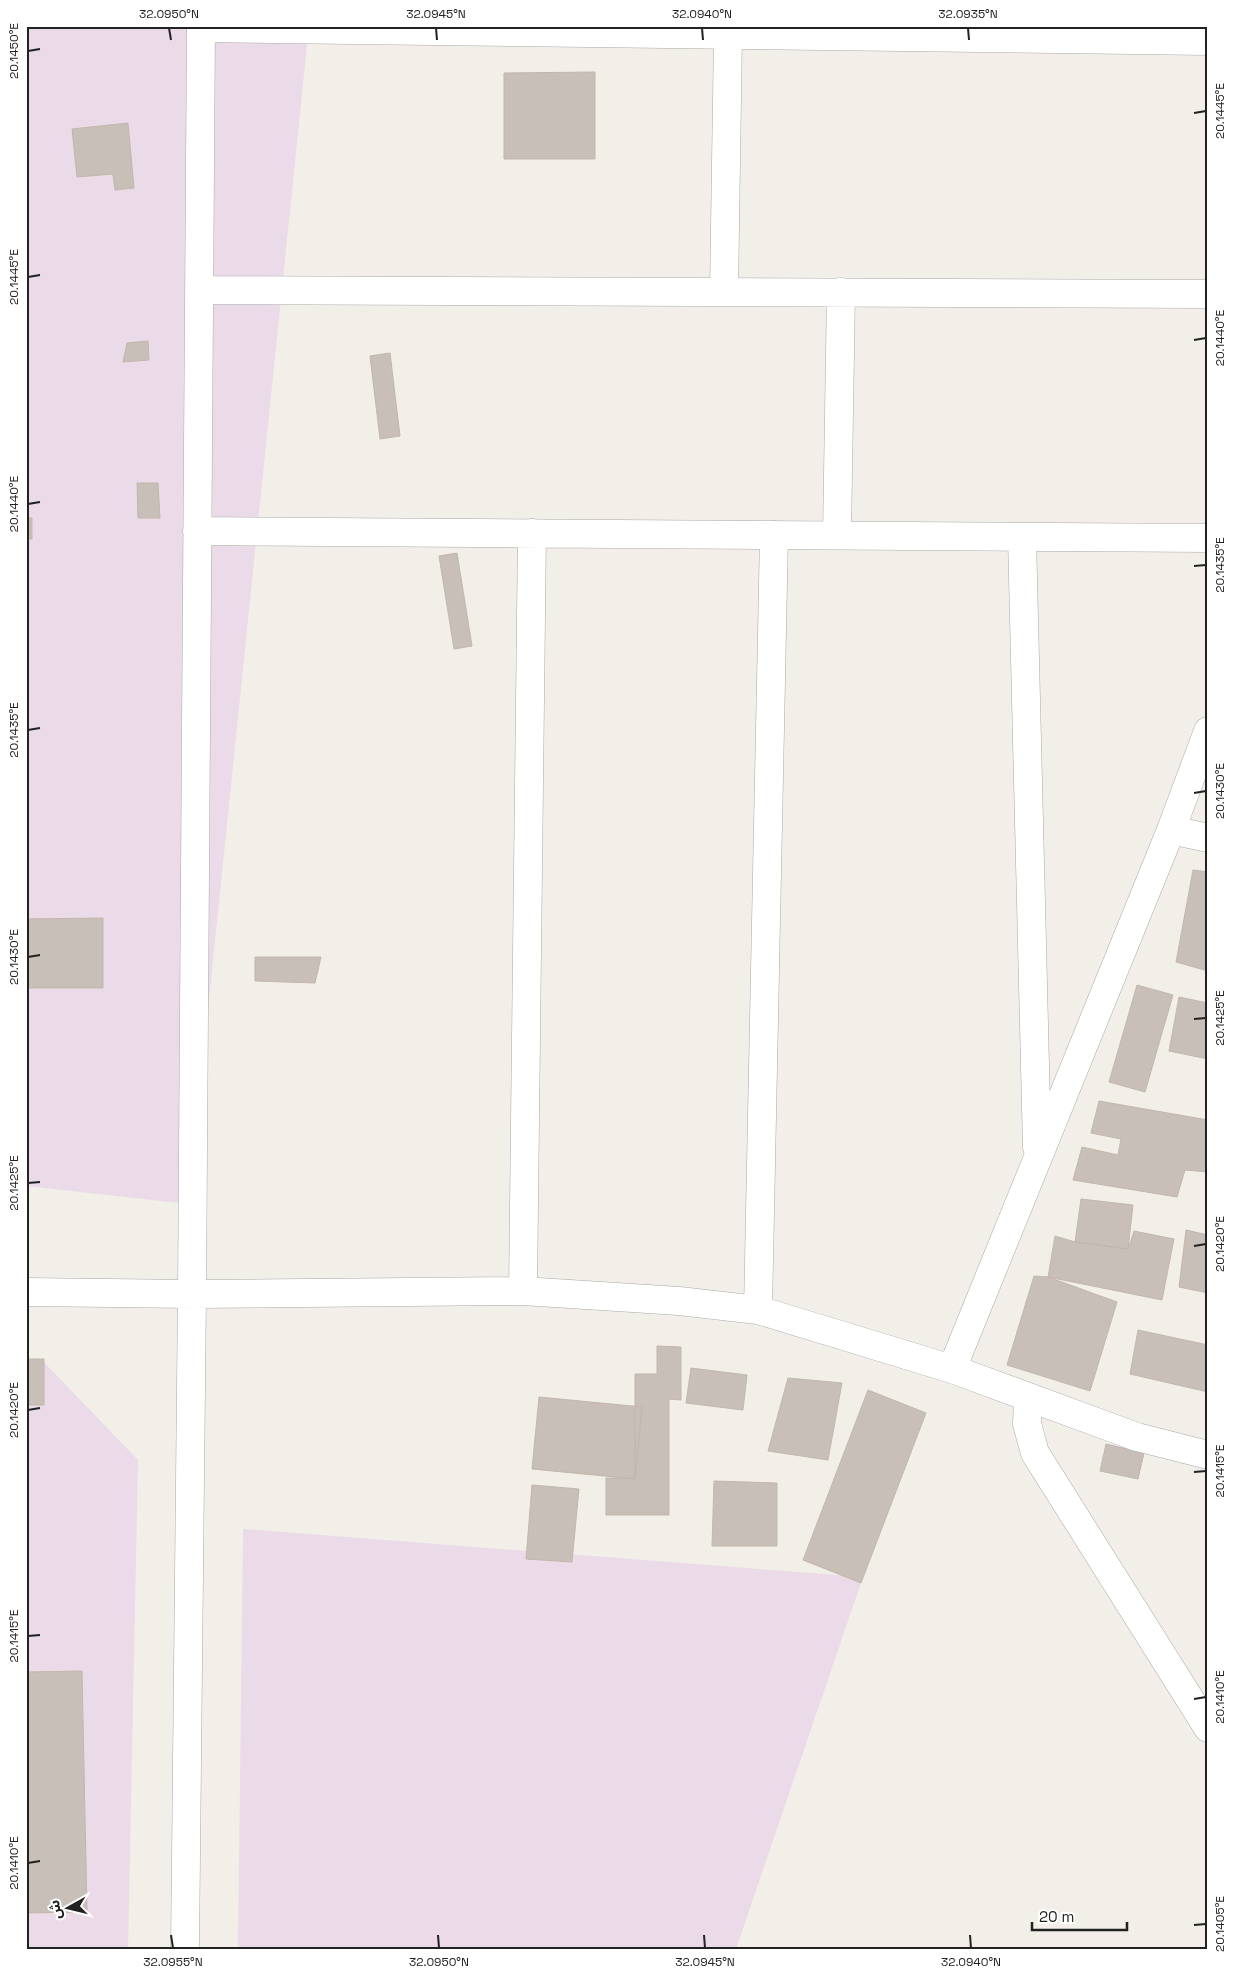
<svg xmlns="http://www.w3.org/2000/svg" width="1234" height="1975" viewBox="0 0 1234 1975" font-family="'Space Grotesk','Noto Sans Arabic',sans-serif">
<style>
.industrial{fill:#ebdbe8}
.building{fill:#c7bfb8;stroke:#c4b6ab}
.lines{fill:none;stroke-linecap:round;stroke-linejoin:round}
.minor-casing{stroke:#a9a9a9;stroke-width:29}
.minor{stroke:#fff;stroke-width:28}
.ticks{fill:none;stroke:#222;stroke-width:2}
.neatline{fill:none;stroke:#222;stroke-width:2}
.ticks-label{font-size:12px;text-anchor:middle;fill:#222}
</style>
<rect width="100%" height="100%" fill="#f2efe9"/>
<path class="industrial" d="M26 26H309L188 1204 26 1186Z
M26 1359H41L138 1460 128 1949H26Z
M243 1529 863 1577 736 1949H238Z"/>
<path class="building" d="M595 72V159H504V73Z
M128 123 134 188 115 190 113 174 77 177 72 129Z
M148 341 149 360 123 362 127 343Z
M390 353 400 436 380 439 370 356Z
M137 483H158L160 518H138Z
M26 518H32V539H26Z
M457 553 472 646 454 649 439 556Z
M1193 870 1208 872V971L1176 962Z
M103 918V988H26V919Z
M255 957H321L315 983 255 981Z
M1137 985 1173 995 1145 1092 1109 1082Z
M1179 997 1208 1003V1059L1169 1051Z
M1099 1101 1208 1120V1172L1185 1170 1177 1197 1073 1180 1082 1147 1118 1155 1121 1139 1091 1133Z
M1081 1199 1133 1205 1128 1249 1075 1242Z
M1186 1230 1208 1235V1293L1179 1287Z
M1134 1231 1174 1239 1162 1300 1048 1277 1055 1236 1075 1242 1128 1249Z
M1034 1276 1048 1277 1117 1302 1090 1391 1007 1365Z
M1138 1330 1208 1345V1392L1130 1374Z
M657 1346 681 1347V1400L669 1399V1515H606V1478H635V1374H657Z
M26 1359H44V1405H26Z
M691 1368 747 1375 743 1410 686 1403Z
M788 1378 842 1383 828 1460 768 1451Z
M868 1390 926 1413 861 1583 803 1560Z
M539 1397 642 1407 635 1479 532 1469Z
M1106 1444 1144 1453 1138 1479 1100 1471Z
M714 1481 777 1483V1546H712Z
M532 1485 579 1489 572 1562 526 1559Z
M82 1671 87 1912 26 1913V1672Z"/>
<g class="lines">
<g class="minor-casing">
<path id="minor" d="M201 28 1208 41
M199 290 1208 294
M724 292 728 35
M197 531 1208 538
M837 535 841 292
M1022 537 1037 1147
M1171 830 1208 838
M523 1291 532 533
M26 1292 192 1294 523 1291 679 1301 758 1310 952 1369 1137 1437 1208 1455
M758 1310 774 535
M952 1369 1171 830 1208 731
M1028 1397 1027 1424 1035 1453 1208 1728
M185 1949 192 1294 201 26"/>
</g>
<use href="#minor" class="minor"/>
</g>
<path class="ticks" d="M169 28 171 40M436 28 437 40M702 28 703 40M968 28 969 40M28 51 40 49M1194 113 1206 111M28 277 40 275M1194 340 1206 338M28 504 40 502M1194 566 1206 565M28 730 40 728M1194 793 1206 791M28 957 40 955M1194 1019 1206 1018M28 1183 40 1182M1194 1246 1206 1244M28 1410 40 1408M1194 1472 1206 1471M28 1636 40 1635M1194 1699 1206 1697M28 1863 40 1861M1194 1925 1206 1924M171 1935 173 1948M438 1935 439 1948M704 1935 705 1948M970 1935 971 1948"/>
<rect width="1234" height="1975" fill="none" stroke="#ffffff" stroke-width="55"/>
<g transform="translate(68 1908) rotate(262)" stroke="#ffffff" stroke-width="4" paint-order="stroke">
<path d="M0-4L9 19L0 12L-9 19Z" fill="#222222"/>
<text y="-8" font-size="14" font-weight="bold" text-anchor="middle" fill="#222222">ش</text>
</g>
<path d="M1032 1922v8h95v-8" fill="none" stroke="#222222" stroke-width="2.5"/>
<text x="1039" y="1922" font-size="15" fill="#222222" stroke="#ffffff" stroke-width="4" paint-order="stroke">20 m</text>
<rect x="28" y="28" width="1178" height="1920" class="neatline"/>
<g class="ticks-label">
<text x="169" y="18">32.0950°N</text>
<text x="436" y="18">32.0945°N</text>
<text x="702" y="18">32.0940°N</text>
<text x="968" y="18">32.0935°N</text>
<text transform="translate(14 51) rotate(-90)" y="4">20.1450°E</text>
<text transform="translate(1220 111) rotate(-90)" y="4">20.1445°E</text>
<text transform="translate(14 277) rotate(-90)" y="4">20.1445°E</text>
<text transform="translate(1220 338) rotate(-90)" y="4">20.1440°E</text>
<text transform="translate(14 504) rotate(-90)" y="4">20.1440°E</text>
<text transform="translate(1220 565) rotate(-90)" y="4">20.1435°E</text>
<text transform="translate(14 730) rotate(-90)" y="4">20.1435°E</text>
<text transform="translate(1220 791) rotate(-90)" y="4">20.1430°E</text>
<text transform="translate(14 957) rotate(-90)" y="4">20.1430°E</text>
<text transform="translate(1220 1018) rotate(-90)" y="4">20.1425°E</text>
<text transform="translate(14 1183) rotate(-90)" y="4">20.1425°E</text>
<text transform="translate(1220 1244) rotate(-90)" y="4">20.1420°E</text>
<text transform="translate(14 1410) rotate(-90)" y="4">20.1420°E</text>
<text transform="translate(1220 1471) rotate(-90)" y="4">20.1415°E</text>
<text transform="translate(14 1636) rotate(-90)" y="4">20.1415°E</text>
<text transform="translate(1220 1697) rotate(-90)" y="4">20.1410°E</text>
<text transform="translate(14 1863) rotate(-90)" y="4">20.1410°E</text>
<text transform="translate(1220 1924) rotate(-90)" y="4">20.1405°E</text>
<text x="173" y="1966">32.0955°N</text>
<text x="439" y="1966">32.0950°N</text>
<text x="705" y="1966">32.0945°N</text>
<text x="971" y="1966">32.0940°N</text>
</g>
</svg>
